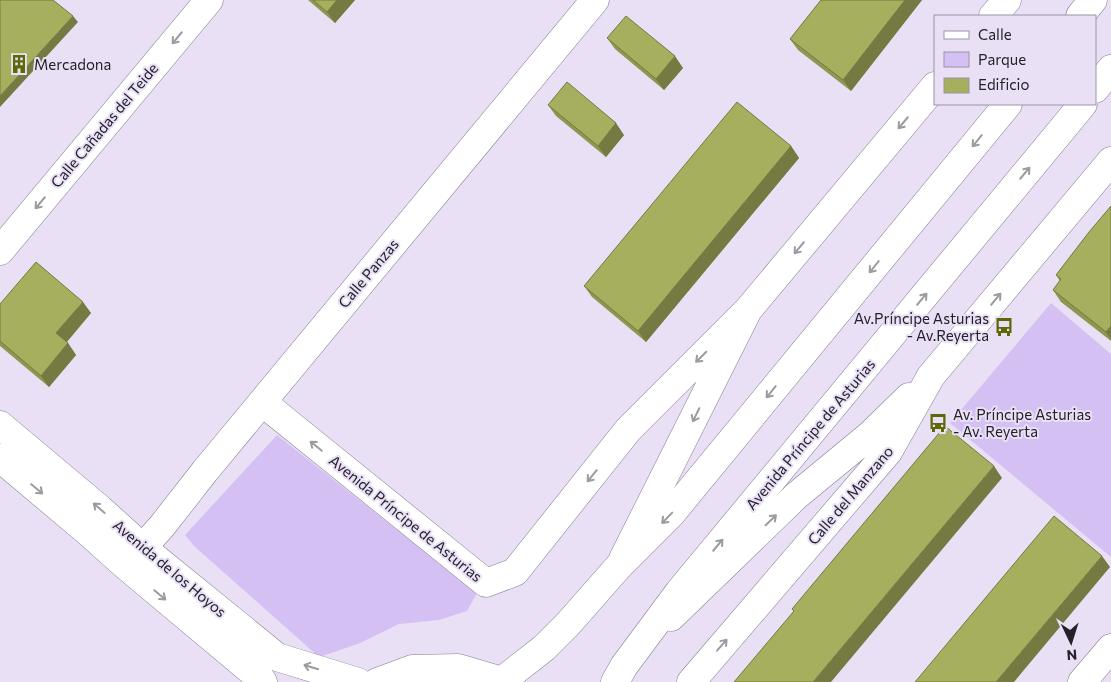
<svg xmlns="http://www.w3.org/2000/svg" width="1111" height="682" viewBox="0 0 1111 682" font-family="Commissioner,sans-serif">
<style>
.green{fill:#d5c0f4}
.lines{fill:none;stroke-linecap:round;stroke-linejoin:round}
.minor-casing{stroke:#857d91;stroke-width:29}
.tertiary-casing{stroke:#857d91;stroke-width:29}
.minor{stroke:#fff;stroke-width:28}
.tertiary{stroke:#fff;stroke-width:28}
.wall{fill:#8e9650}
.shaded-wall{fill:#747a41}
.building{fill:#a5af5d;stroke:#747a41}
.oneway{stroke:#9c9b9f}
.labels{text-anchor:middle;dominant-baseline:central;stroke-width:4;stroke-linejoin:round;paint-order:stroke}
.poi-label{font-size:15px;fill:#242129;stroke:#e9e0f6;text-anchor:start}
.street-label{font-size:15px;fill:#242129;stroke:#e9e0f6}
</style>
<rect width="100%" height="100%" fill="#e9e0f6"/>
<path class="green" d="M1051 303 1111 354V557L950 423Z
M277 435 477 593 467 611 439 620 399 624 358 644 319 657 194 546 185 535Z"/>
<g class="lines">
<g class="minor-casing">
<path id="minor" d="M993 16 1007 0
M0 251 209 0
M262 402 486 583 515 572 628 430 748 310
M623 559 748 310 935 86
M127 565 162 526 205 471 595 0
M671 617 796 496 870 435 909 397
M691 682 888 452 931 376 1111 161
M1082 682 1111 648"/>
</g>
<g class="tertiary-casing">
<path id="tertiary" d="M1080 16 1093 0
M1095 89 1111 69
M0 425 100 509 143 548 277 657 358 682
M0 458 88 532 126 566 261 679 263 682
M503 680 544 648 568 624 619 566 671 514 1008 104
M377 682 412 669 458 668 505 682
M615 682 624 666 679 592 1083 104"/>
</g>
<use href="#minor" class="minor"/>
<use href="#tertiary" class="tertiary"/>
</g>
<path class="wall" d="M308 0H355L335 23Z
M821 0H922L851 91 798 50 790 39Z
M607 38 683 68 664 90 615 49Z
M548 105 624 135 606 157 556 116Z
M791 146 799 158 646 342 592 297 584 286Z
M1111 206V341L1061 302 1053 290 1060 281 1056 275Z
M0 304 91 313 67 342 76 355 49 387 0 346Z"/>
<path class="shaded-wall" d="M337 0H355L335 23 327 12Z
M905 0H922L851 91 843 80Z
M73 16 78 22 0 107V96Z
M675 56 683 68 664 90 656 79Z
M616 123 624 135 606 157 598 146Z
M791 146 799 158 646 342 638 331Z
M83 302 91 313 64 345 56 333Z
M1111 326V340L1106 332Z
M68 343 76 355 49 387 41 376Z
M994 466 1002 478 831 682H813Z
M1102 556 1110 567 1014 682H996Z"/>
<path class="building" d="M0 0H53L73 16 0 96Z
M313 0H337L327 12Z
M821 0H905L843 80 790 39Z
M626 16 675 56 656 79 607 38Z
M567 82 616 123 598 146 548 105Z
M737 102 791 146 638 331 584 286Z
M1111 206V326L1106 332 1053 290 1061 279 1056 275 1089 232Z
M36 262 83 302 56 333 68 343 41 376 0 341V304Z
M945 426 994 466 813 682H734L794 611 792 609Z
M1054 516 1102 556 996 682H915Z"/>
<defs><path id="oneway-shaft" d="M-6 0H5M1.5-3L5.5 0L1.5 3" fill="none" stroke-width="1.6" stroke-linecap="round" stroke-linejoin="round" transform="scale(1.25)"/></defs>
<g class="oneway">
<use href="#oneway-shaft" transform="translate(177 38) rotate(130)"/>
<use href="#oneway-shaft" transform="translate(903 123) rotate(130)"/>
<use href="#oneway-shaft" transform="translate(977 141) rotate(129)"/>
<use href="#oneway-shaft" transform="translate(1025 173) rotate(-50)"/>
<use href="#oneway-shaft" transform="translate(40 203) rotate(130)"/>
<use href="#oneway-shaft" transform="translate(799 248) rotate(130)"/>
<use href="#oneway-shaft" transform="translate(874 267) rotate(129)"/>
<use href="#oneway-shaft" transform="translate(922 299) rotate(-50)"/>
<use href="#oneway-shaft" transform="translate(996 299) rotate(-50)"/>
<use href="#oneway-shaft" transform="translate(701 357) rotate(135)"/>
<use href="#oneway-shaft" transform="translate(771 392) rotate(129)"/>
<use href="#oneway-shaft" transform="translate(696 415) rotate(116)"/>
<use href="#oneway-shaft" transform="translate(316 446) rotate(-141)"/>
<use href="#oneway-shaft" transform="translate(592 476) rotate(129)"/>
<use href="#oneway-shaft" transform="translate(37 489) rotate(40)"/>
<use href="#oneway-shaft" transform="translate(99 508) rotate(-139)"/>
<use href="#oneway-shaft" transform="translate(667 518) rotate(134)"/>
<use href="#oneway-shaft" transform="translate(771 520) rotate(-44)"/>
<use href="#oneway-shaft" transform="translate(718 545) rotate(-50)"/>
<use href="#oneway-shaft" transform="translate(160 595) rotate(40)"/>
<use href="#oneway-shaft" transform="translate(722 645) rotate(-49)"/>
<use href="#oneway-shaft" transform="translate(311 667) rotate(-163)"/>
</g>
<defs>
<g id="building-bare" transform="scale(1.5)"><path d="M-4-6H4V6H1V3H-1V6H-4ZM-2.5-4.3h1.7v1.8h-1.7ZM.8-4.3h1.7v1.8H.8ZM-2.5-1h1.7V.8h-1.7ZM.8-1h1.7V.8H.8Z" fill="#5f6707" stroke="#e9e0f6" stroke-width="2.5" paint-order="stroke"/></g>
<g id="bus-bare" transform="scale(1.5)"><path d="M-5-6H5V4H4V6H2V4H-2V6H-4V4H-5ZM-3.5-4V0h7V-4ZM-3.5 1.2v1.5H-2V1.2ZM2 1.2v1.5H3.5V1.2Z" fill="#5f6707" stroke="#e9e0f6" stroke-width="2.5" paint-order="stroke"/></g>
</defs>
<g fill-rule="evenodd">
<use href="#building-bare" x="19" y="64"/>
<use href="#bus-bare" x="1004" y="327"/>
<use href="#bus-bare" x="938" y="423"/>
</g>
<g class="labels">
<g class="poi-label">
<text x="34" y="64">Mercadona</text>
<text x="989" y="318" text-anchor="end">Av.Príncipe Asturias<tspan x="989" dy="17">- Av.Reyerta</tspan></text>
<text x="953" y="414">Av. Príncipe Asturias<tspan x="953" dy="17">- Av. Reyerta</tspan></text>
</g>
<g class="street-label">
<text transform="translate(104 125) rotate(-50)">Calle Cañadas del Teide</text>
<text transform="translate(368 273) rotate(-50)">Calle Panzas</text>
<text transform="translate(810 434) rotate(-50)">Avenida Príncipe de Asturias</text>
<text transform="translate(850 495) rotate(-50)">Calle del Manzano</text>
<text transform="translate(406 518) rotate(39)">Avenida Príncipe de Asturias</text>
<text transform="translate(170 568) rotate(40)">Avenida de los Hoyos</text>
</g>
</g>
<rect x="934" y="15" width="162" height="90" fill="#e9e0f6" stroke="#9a94a4"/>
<rect x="944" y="31" width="25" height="8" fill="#ffffff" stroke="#9a94a4"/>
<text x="978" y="40" font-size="15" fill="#242129">Calle</text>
<rect x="944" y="52" width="25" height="15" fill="#d5c0f4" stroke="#9a94a4"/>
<text x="978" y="65" font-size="15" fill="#242129">Parque</text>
<rect x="944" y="78" width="25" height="15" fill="#a5af5d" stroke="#9a94a4"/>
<text x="978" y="90" font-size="15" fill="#242129">Edificio</text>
<g transform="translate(1071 642) rotate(176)" stroke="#e9e0f6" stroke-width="4" paint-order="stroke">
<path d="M0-4L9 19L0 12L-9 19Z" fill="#242129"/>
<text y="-8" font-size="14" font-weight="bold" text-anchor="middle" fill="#242129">N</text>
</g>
</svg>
